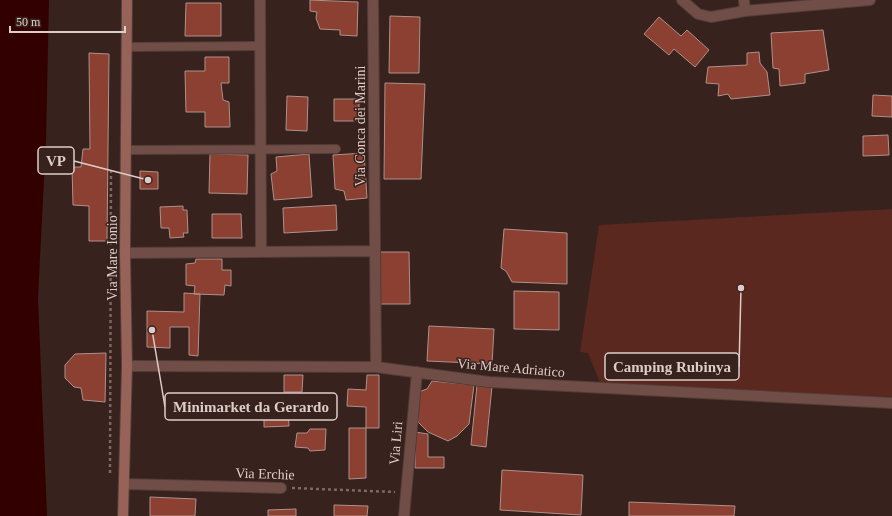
<svg xmlns="http://www.w3.org/2000/svg" width="892" height="516" viewBox="0 0 892 516" font-family="Georgia,serif">
<style>
.green{fill:#5a281e}
.water{fill:#300}
.building{fill:#8b4031;stroke:#ae918b}
.lines{fill:none;stroke-linecap:round;stroke-linejoin:round}
.lane-casing{stroke:#523d39;stroke-width:10}
.street-casing{stroke:#523d39;stroke-width:12}
.secondary-casing{stroke:#523d39;stroke-width:12}
.path{stroke:#7c6864;stroke-width:2.5;stroke-dasharray:3 3;stroke-linecap:butt}
.lane{stroke:#704e47;stroke-width:8}
.street{stroke:#704e47;stroke-width:10}
.secondary{stroke:#976257;stroke-width:10}
.labels{text-anchor:middle;dominant-baseline:central;stroke-width:3;stroke-linejoin:round;paint-order:stroke}
.street-label{font-size:14px;fill:#ddcdca;stroke:#38221d}
.leader{fill:none;stroke:#ddcdca;stroke-width:1.5}
.callout-dot{fill:#ddcdca;stroke:#38221d;stroke-width:1.5}
.callout{fill:#38221d;stroke:#ddcdca;stroke-width:1.5}
.callout-label{font-size:15px;text-anchor:middle;font-weight:bold;fill:#ddcdca}
</style>
<rect width="100%" height="100%" fill="#38221d"/>
<path class="green" d="M892 209V397L601 385 588 353 580 352 599 225Z"/>
<path class="water" d="M0 0H49L46 141 38 298 47 516H0Z"/>
<path class="building" d="M310 0 358 2 357 36 340 35V30L320 29 316 18 317 12 310 11Z
M186 3H221V36H185Z
M390 16 420 17 419 73H389Z
M659 17 681 36 687 30 709 50 695 67 674 49 669 55 644 34Z
M823 30 829 70 805 74V83L780 86 779 69 773 68 771 33Z
M759 52 760 63 767 72 770 95 731 99 728 94 718 96 719 84 706 83 708 67 747 65V53Z
M89 53 109 54 107 241H89V206L73 205 72 167H81L83 149H90Z
M205 57H229V83H221L223 100 229 102 230 127H205V112H186L185 71H205Z
M385 83 425 84 421 179H384Z
M873 95 892 96V117L872 116Z
M287 96 308 97 307 131 286 130Z
M334 99H359V121H334Z
M888 135 889 155 863 156V136Z
M364 153 367 198 346 200 344 191 335 189 333 155Z
M210 154 248 155 247 194 209 193Z
M309 154 312 197 274 200 271 174 277 171 276 157Z
M140 171 158 172V189H140Z
M336 205 337 230 284 233 283 208Z
M183 206V210H187L188 233H183L184 237 170 238 169 228H161L160 207Z
M212 214H241L242 238H212Z
M504 229 567 233V284L512 282 506 271 501 268Z
M379 252H409L410 304H380Z
M196 259H222V270H231V286L225 285 224 295 194 294 195 286 186 285V264L195 263Z
M514 291 559 292V330L514 329Z
M184 293 200 294 198 356 189 355V327H170V348L147 347V311L184 312Z
M429 326 494 329 492 364 427 361Z
M106 353 105 402 83 400 81 388 74 387 65 378V365L75 354Z
M284 375H303L302 392H284Z
M367 375H379V428H366V407L347 406 348 389 366 390Z
M432 381 474 385 469 424 457 436 448 441 428 432 418 422V392L427 389Z
M477 385 492 386 486 447 471 445Z
M264 408 288 409 289 426 264 427Z
M349 428H366V478L349 479Z
M310 429H326L325 450 310 451 308 448 295 447 297 433H307Z
M415 432 428 434V457H444V468H415Z
M502 470 583 475 581 515 500 510Z
M150 497 196 499 195 516H150Z
M629 502 735 506 734 516H629Z
M334 505 368 506 367 516H334Z
M296 509V516H268V510Z"/>
<g class="lines">
<g class="lane-casing">
<path id="lane" d="M127 47 261 46
M126 150 336 149"/>
</g>
<g class="street-casing">
<path id="street" d="M260 0 261 252
M373 0 376 367
M682 0 698 14 711 17 745 11 870 0
M744 0 745 11
M125 253 375 251
M127 366 376 367 489 382 892 403
M124 484 281 488
M404 516 417 372"/>
</g>
<g class="secondary-casing">
<path id="secondary" d="M123 516 127 366 125 253 127 0"/>
</g>
<path class="path" d="M110 473 111 168
M292 488 395 492"/>
<use href="#lane" class="lane"/>
<use href="#street" class="street"/>
<use href="#secondary" class="secondary"/>
</g>
<g class="labels">
<g class="street-label">
<text transform="translate(360 126) rotate(-90)">Via Conca dei Marini</text>
<text transform="translate(112 258) rotate(-90)">Via Mare Ionio</text>
<text transform="translate(511 368) rotate(5)">Via Mare Adriatico</text>
<text transform="translate(396 443) rotate(-85)">Via Liri</text>
<text transform="translate(265 474) rotate(2)">Via Erchie</text>
</g>
</g>
<path class="leader" d="M148 180L74 161M741 288L739 367M152 330L165 407"/>
<g class="callout-dot">
<circle cx="148" cy="180" r="4"/>
<circle cx="741" cy="288" r="4"/>
<circle cx="152" cy="330" r="4"/>
</g>
<g class="callout">
<rect x="38" y="147" width="36" height="27" rx="4"/>
<rect x="605" y="353" width="134" height="27" rx="4"/>
<rect x="165" y="393" width="172" height="27" rx="4"/>
</g>
<g class="callout-label">
<text x="56" y="166">VP</text>
<text x="672" y="372">Camping Rubinya</text>
<text x="251" y="412">Minimarket da Gerardo</text>
</g>
<path d="M10 26v6h115v-6" fill="none" stroke="#ddcdca" stroke-width="2"/>
<text x="16" y="26" font-size="12" fill="#ddcdca" stroke="#38221d" stroke-width="3" paint-order="stroke">50 m</text>
</svg>
